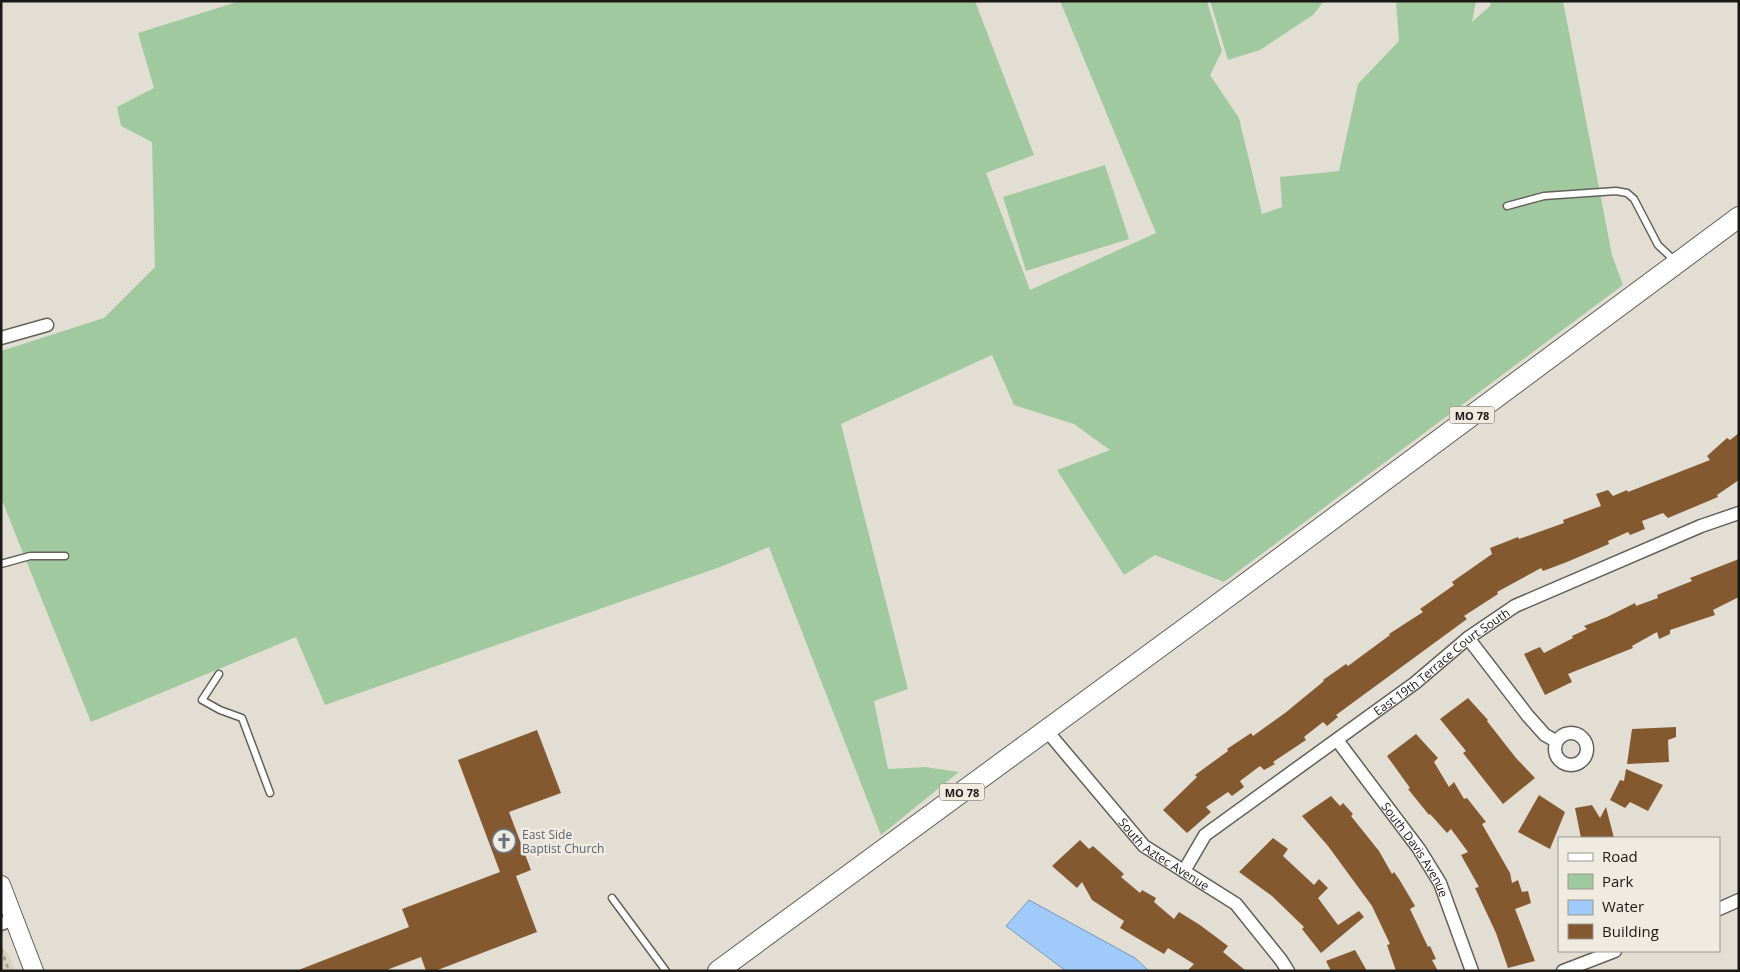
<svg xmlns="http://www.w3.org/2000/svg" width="1740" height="972" viewBox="0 0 1740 972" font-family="'Open Sans',sans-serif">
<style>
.built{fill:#d9d1c0}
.green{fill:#a1c9a0}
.water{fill:#a0cafa;stroke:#7895b5}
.building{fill:#855930}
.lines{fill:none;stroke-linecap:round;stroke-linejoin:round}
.service-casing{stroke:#646057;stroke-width:9}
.minor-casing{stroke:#646057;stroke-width:15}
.secondary-casing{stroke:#646057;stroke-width:20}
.primary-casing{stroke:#646057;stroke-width:22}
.path{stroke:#a29e96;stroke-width:2.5;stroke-dasharray:4 4;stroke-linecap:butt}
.service{stroke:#fff;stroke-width:6}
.minor{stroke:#fff;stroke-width:12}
.secondary{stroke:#fff;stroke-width:18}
.primary{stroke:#fff;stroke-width:20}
.labels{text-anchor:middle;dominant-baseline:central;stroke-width:5;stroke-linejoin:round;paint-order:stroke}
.shield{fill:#f0ebe1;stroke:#5a5752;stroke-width:1}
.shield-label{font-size:11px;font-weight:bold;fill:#1a1815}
.street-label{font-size:12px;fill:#1a1815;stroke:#f0ebe1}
.worship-label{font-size:12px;fill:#5b616d;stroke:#f0ebe1;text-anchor:start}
</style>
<rect width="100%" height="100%" fill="#e3ded4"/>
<path class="built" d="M1 948 5 950 10 957 15 971H1Z"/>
<path class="green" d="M240 1H975L1034 155 986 173 1030 290 1156 233 1060 1H1207L1222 51 1210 75 1239 118 1262 214 1282 207 1280 177 1339 171 1358 84 1399 41 1396 1H1476L1472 22 1490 6 1491 1H1563L1612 255 1623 285 1224 582 1155 555 1124 575 1057 470 1110 450 1074 424 1014 405 992 355 841 424 908 689 874 701 888 769 925 767 959 772 881 835 769 547 720 567 325 705 296 637 91 722 1 498V351L104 318 155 267 152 142 121 126 117 107 154 88 138 33Z
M1210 1H1324L1313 15 1260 50 1228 60Z
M1105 165 1129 239 1026 271 1003 197Z"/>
<path class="water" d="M1029 900 1135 958 1149 971H1066L1006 926Z"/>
<path class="building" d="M1739 433V480L1717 495 1718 497 1668 518 1663 513 1642 521 1645 529 1630 535 1628 532 1608 541 1609 544 1567 562 1543 571 1541 568 1497 592 1498 594 1464 616 1467 619 1336 715 1338 717 1327 726 1323 722 1304 737 1306 740 1273 762 1275 764 1264 770 1260 766 1240 781 1244 787 1232 796 1228 792 1206 807 1211 812 1187 833 1163 810 1197 777 1195 775 1228 751 1227 749 1251 733 1253 736 1285 713 1324 681 1323 680 1346 664 1348 666 1390 635 1389 634 1423 612 1420 609 1454 585 1452 582 1492 554 1490 548 1518 537 1519 539 1564 523 1563 520 1601 506 1596 494 1608 490 1613 496 1627 490 1628 492 1710 460 1707 456 1727 438 1730 440Z
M1739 559V597L1713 610 1715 615 1670 630V634L1659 639 1657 632 1632 646 1633 648 1568 674 1572 682 1545 695 1524 654 1540 647 1544 653 1573 638 1572 636 1587 629 1584 626 1607 617 1635 603 1636 606 1658 598 1657 595 1692 581 1690 578Z
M1468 698 1488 720 1487 721 1516 758 1535 778 1503 804 1463 753 1466 751 1440 719Z
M1676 727V737L1668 740 1669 762 1627 764 1632 729Z
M537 730 561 793 509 812 531 870 516 876 537 932 435 971H426L421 957 384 971H296L409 927 402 909 500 872 458 760Z
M1416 734 1438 758 1434 762 1449 787 1454 782 1464 799 1467 798 1486 822 1482 824 1510 873 1512 883 1518 880 1522 892 1528 891 1531 903 1515 909 1535 961 1508 968 1496 933 1475 888 1479 887 1461 855 1468 852 1451 829 1447 833 1430 814 1429 815 1408 789 1410 788 1387 756Z
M1626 769 1663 785 1648 811 1630 802 1625 808 1610 800 1620 780 1624 781Z
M1539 795 1565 812 1550 849 1518 832Z
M1331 796 1340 806 1343 803 1353 814 1351 816 1379 851 1392 874 1394 872 1399 879 1415 906 1410 909 1428 947 1430 946 1436 959 1432 960 1438 971H1396L1387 945 1390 944 1372 906 1328 846 1302 816Z
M1592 805 1600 818 1606 807 1614 838H1581L1575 808Z
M1273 838 1288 849 1283 856 1314 885 1319 879 1328 888 1318 898 1338 925 1359 911 1364 917 1321 953 1302 929 1304 927 1272 896 1239 872Z
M1080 840 1089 849 1093 846 1124 874 1121 877 1140 893 1142 890 1156 898 1154 902 1174 919 1179 912 1200 925 1228 946 1223 952 1246 971H1187L1194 964 1168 948 1164 954 1120 928 1124 921 1092 900 1082 882 1077 888 1052 866Z
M1355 950 1367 971H1331L1326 961Z"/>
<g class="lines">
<g class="service-casing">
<path id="service" d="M1507 206 1544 196 1616 191 1627 193 1634 199 1658 245 1674 260
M1 564 30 556H65
M219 674 202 700 220 710 242 718 270 793
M612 898 666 971"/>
</g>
<g class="minor-casing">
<g id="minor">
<path d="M1 338 47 325"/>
<path d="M1468 638 1528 716 1545 735 1556 741"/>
<path id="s1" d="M1047 731 1144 846 1236 904 1281 960 1288 971"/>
<circle cx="1571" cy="749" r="16"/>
<path id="s2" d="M1337 740 1419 849 1440 883 1472 971"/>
<path id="s3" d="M1184 871 1205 835 1415 683 1468 638 1515 606 1701 526 1739 513"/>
<path d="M1719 909 1739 900"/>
<path d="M1 924 14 919"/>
<path d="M1563 971 1615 951"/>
</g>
</g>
<g class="secondary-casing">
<path id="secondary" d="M1 885 34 971"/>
</g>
<g class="primary-casing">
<path id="primary" d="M718 971 1206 613 1739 217"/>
</g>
<path class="path" d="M1 949 9 971"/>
<use href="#service" class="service"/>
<use href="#minor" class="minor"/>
<use href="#secondary" class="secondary"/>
<use href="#primary" class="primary"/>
</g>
<defs>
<g id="church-ring" transform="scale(1.25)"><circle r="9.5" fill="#f0ebe1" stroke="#6b7280" stroke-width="1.5"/><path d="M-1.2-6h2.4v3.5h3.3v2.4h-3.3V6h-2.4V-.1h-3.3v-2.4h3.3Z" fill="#6b7280"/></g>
</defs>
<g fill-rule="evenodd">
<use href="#church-ring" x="504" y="841"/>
</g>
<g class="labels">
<g class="shield">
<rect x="1449.5" y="406.5" width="45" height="17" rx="4"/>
<rect x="939.5" y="783.5" width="45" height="17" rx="4"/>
</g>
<g class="shield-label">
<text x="1472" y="415">MO 78</text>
<text x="962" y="792">MO 78</text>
</g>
<g class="street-label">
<text stroke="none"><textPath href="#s3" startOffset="335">East 19th Terrace Court South</textPath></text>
<text stroke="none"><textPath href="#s2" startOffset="135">South Davis Avenue</textPath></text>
<text stroke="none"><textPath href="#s1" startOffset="171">South Aztec Avenue</textPath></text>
</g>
<g class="worship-label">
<text x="522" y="834">East Side<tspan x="522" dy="14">Baptist Church</tspan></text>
</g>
</g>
<rect width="1740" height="972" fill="none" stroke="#1a1815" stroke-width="5"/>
<rect x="1558" y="837" width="162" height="115" fill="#f0ebe1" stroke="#9a978f"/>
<rect x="1568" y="853" width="25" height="8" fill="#ffffff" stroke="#9a978f"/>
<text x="1602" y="862" font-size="15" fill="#1a1815">Road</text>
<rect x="1568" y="874" width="25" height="15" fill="#a1c9a0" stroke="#9a978f"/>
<text x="1602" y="887" font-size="15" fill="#1a1815">Park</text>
<rect x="1568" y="900" width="25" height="15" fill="#a0cafa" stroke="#9a978f"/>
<text x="1602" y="912" font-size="15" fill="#1a1815">Water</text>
<rect x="1568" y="924" width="25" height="15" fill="#855930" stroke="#9a978f"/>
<text x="1602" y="937" font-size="15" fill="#1a1815">Building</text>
</svg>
